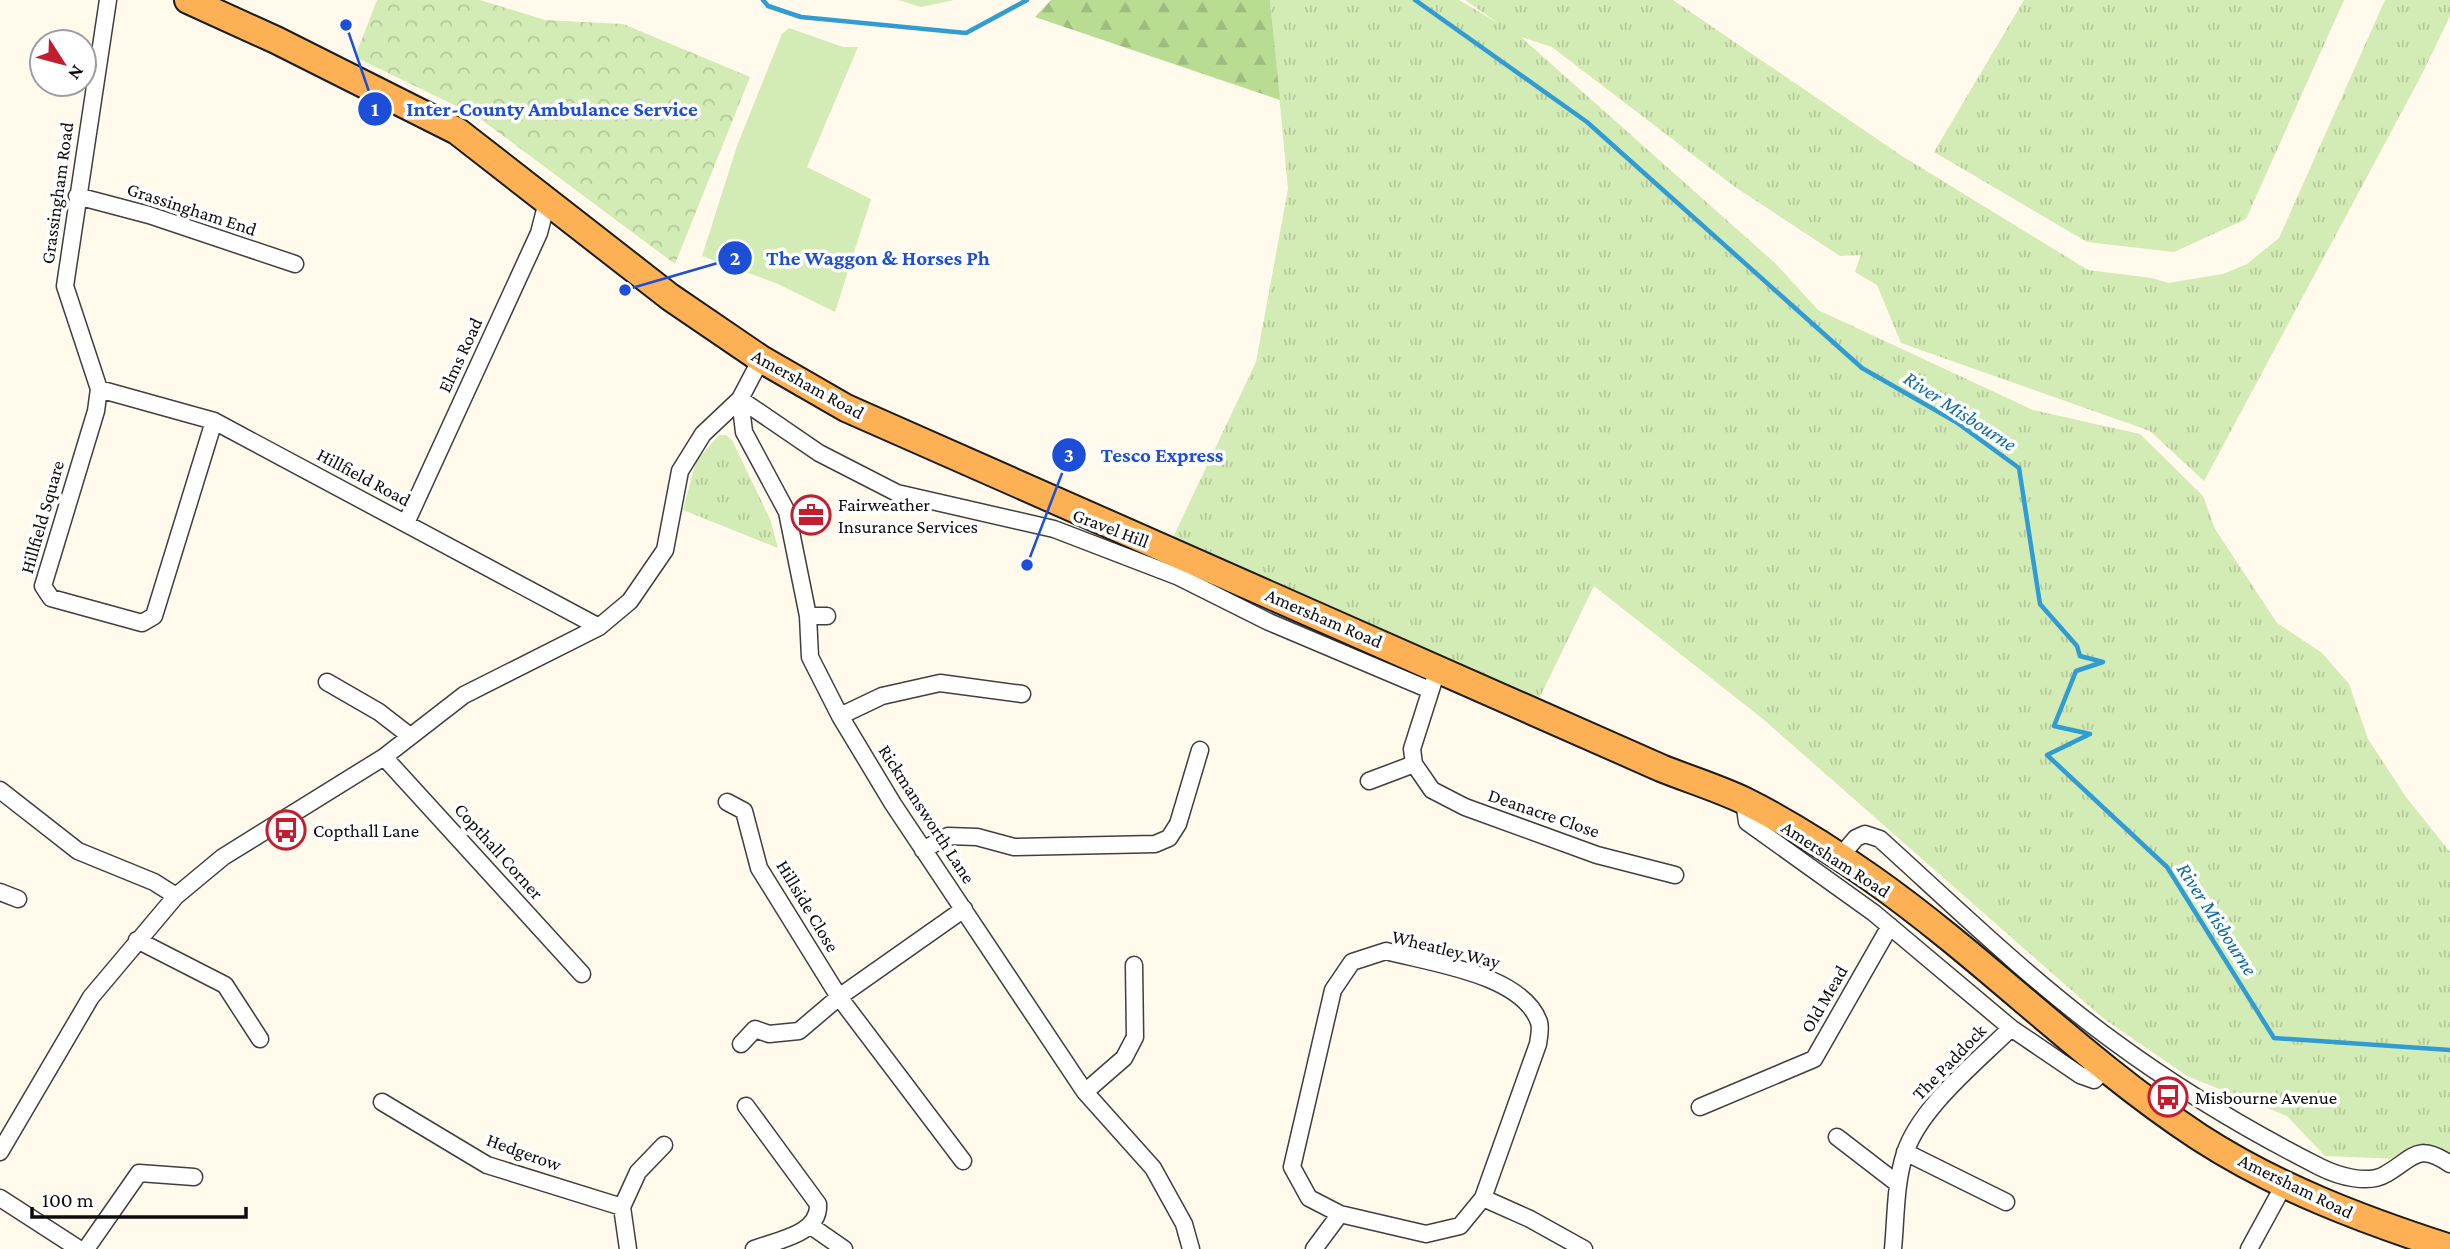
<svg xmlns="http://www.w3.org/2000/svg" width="2450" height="1249" viewBox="0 0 2450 1249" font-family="'Crimson Pro',serif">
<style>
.grass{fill:url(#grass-tufts)}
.forest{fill:url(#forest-firs)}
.park{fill:url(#park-crowns)}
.garden{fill:#d3ebb4}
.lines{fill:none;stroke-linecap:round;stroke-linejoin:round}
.stream{stroke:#319bd3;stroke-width:4.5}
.minor-casing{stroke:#3f3f3f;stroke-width:19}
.trunk-casing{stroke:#1d1d1d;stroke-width:30}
.minor{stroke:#fff;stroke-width:16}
.trunk{stroke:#fdb054;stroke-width:26}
.labels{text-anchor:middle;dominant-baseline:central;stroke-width:7;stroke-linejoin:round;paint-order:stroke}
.street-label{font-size:19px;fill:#0c0c0c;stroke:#fff}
.poi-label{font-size:19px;fill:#0c0c0c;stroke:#fff;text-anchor:start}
.water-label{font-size:21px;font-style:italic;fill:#106ba3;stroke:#fff}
.leader{fill:none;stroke:#1d4ed8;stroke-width:2.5}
.callout-dot{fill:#1d4ed8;stroke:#fff;stroke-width:2.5}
.mark-label{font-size:21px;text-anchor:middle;font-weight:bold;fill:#fff}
.callout-label{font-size:21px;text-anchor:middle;font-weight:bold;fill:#1d4ed8;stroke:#fff;stroke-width:7;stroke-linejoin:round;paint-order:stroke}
</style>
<defs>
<pattern id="grass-tufts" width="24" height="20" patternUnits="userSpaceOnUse" patternTransform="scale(1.75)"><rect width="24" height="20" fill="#d3ebb4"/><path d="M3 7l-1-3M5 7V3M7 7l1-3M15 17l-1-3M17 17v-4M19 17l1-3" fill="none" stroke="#b4c89a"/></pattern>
<pattern id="forest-firs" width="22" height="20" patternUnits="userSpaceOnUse" patternTransform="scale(1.75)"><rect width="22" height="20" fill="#b8dc92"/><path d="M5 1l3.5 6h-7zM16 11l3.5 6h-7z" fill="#9dbc7d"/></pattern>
<pattern id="park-crowns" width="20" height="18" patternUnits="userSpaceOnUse" patternTransform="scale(1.75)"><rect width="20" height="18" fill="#d3ebb4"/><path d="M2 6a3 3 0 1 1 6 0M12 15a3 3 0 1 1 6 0" fill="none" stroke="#b4c89a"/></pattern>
</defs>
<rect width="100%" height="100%" fill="#fffaeb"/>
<path class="grass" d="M898 0H954L921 7Z
M1270 0H1459L1498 23 1465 0H1673L1902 156 2088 270 2152 278 2168 283 2223 274 2247 264 2279 238 2385 0H2450V16L2422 74 2204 481 2150 431 1901 343 1877 285 1855 272 1861 255 1840 256 1735 187 1552 47 1521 37 1776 264 1818 310 2033 410 2140 434 2203 496 2215 529 2277 623 2322 653 2349 684 2368 739 2406 797 2450 852V1161L2325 1156 2287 1116 2187 1076 2103 1018 1763 719 1594 586 1533 711 1167 550 1256 362 1288 189Z
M2024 0H2344L2246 219 2174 252 2087 242 1934 152Z
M719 435H726L732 440 770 519 778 548 683 510 696 461Z"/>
<path class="forest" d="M1051 0H1270L1280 100 1035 17Z"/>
<path class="park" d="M377 0H480L545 20 623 24 750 77 675 264 475 115 355 57Z"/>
<path class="garden" d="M789 28 843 47H858L807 167 871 199 835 312 778 284 702 256 737 146 782 34Z"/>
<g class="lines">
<path class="stream" d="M763 0 768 6 801 17 966 33 1027 0
M1415 0 1587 122 1862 368 1956 422 2019 468 2040 604 2077 646 2080 656 2103 662 2076 671 2054 726 2090 734 2047 755 2167 867 2274 1038 2450 1050"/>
<g class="minor-casing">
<path id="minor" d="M108 0 65 286 99 389 96 411 43 586 51 598 142 623 154 616 214 421
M77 196 149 215 295 264
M761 359 740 399 744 432 787 512 808 616 810 657 840 716 893 804 1085 1092 1153 1168 1184 1224 1191 1249
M99 389 214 421 599 627
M740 399 819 453 897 493 1054 529 1179 577 1269 622 1430 690
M406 523 539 233 547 202
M808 616H827
M327 682 379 712 410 736
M1433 683 1412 749 1414 764 1432 790 1465 807 1597 855 1675 875
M840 716 882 696 940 683 1022 694
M384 757 582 974
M1369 781 1414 764
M0 790 78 851 154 882 176 896
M1744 801 1747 822 1874 913 2011 1028 2080 1075 2094 1080 2105 1069
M727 802 744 811 759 868 839 997 963 1161
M923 850 948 836 977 837 1014 847 1155 844 1169 838 1178 824 1200 750
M1839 858 1856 838 1865 834 1880 839C1955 907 2030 980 2112 1040 2177 1088 2249 1131 2320 1167 2338 1176 2368 1185 2386 1174 2414 1158 2417 1142 2450 1164
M0 892 18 899
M137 940 225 985 260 1039
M1386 951C1430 963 1522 974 1539 1022 1541 1028 1539 1038 1538 1044L1483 1198 1460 1226 1426 1234 1340 1214 1309 1198 1292 1167 1333 990 1352 962Z
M741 1044 755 1029 769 1034 799 1031 839 997 964 909
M1085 1092 1124 1058 1135 1037 1134 965
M382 1102 487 1165 622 1207
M746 1106 818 1204C820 1234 778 1240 754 1249
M1700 1107 1814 1059 1890 926
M1837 1137 1898 1184
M0 1152 91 997 176 896 223 857 384 757 464 695 599 627 630 601 665 550 680 471 703 434 740 399
M1905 1152 2006 1202
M0 1198 79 1249
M1483 1198 1530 1219 1584 1249
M811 1226 844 1249
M86 1249 139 1173 194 1177
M628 1249 622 1207 638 1172 664 1145
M1314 1249 1340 1214
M1893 1249C1896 1218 1895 1184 1905 1153 1920 1107 1977 1062 2011 1028
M2249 1249 2285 1183"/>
</g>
<g class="trunk-casing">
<path id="trunk" d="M188 0 276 40 457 131 670 297 761 359 846 408 1661 768C1688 779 1718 788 1745 801 1785 821 1834 852 1871 878 1985 958 2082 1060 2199 1137 2276 1187 2363 1220 2450 1248"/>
</g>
<use href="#minor" class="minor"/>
<use href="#trunk" class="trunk"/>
</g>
<defs>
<g id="office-ring" transform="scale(2.0125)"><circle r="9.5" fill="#fff" stroke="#c21e2f" stroke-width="1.5"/><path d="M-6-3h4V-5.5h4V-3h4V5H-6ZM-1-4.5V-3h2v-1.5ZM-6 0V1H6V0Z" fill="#c21e2f"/></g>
<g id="bus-ring" transform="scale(2.0125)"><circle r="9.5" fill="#fff" stroke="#c21e2f" stroke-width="1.5"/><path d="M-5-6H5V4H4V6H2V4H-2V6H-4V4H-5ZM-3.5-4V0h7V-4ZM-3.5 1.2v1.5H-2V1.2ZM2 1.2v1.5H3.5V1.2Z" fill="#c21e2f"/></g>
</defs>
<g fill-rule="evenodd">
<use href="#office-ring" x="811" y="515"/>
<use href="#bus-ring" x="286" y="830"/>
<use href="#bus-ring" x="2168" y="1097"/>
</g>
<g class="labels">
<g class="street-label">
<text transform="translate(57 193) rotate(-82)">Grassingham Road</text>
<text transform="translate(192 209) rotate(18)">Grassingham End</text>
<text transform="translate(460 355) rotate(-65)">Elms Road</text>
<text transform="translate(808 384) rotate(29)">Amersham Road</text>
<text transform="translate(364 477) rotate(28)">Hillfield Road</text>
<text transform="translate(42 517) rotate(-74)">Hillfield Square</text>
<text transform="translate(1111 528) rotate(21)">Gravel Hill</text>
<text transform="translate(1324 618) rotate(23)">Amersham Road</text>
<text transform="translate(1544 813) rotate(19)">Deanacre Close</text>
<text transform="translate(927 814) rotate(57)">Rickmansworth Lane</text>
<text transform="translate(499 851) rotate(48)">Copthall Corner</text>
<text transform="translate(1836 859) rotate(33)">Amersham Road</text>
<text transform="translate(808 906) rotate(59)">Hillside Close</text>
<text transform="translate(1446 949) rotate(14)">Wheatley Way</text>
<text transform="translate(1824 999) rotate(-60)">Old Mead</text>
<text transform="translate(1949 1062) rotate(-46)">The Paddock</text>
<text transform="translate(524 1152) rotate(20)">Hedgerow</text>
<text transform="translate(2296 1186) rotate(26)">Amersham Road</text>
</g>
<g class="poi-label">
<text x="838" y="504">Fairweather<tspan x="838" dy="22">Insurance Services</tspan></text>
<text x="313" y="830">Copthall Lane</text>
<text x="2195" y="1097">Misbourne Avenue</text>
</g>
<g class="water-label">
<text transform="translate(1960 411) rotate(33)">River Misbourne</text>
<text transform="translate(2217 919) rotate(57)">River Misbourne</text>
</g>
</g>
<path class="leader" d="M346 25L375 109M625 290L735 258M1027 565L1069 455"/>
<g class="callout-dot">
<circle cx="346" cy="25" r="7"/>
<circle cx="625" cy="290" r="7"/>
<circle cx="1027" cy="565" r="7"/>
<circle cx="375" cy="109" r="18"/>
<circle cx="735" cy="258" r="18"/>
<circle cx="1069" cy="455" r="18"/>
</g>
<g class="mark-label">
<text x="375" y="116">1</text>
<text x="735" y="265">2</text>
<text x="1069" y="462">3</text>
</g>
<g class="callout-label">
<text x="552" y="116">Inter-County Ambulance Service</text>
<text x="878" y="265">The Waggon &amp; Horses Ph</text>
<text x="1162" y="462">Tesco Express</text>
</g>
<g transform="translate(63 63) rotate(126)"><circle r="33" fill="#ffffff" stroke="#9e9e9e" stroke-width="2"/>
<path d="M0-5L12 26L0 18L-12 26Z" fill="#c21e2f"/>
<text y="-10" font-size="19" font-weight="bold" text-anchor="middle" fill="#0c0c0c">N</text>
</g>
<path d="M32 1207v10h214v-10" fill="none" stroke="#0c0c0c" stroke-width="3.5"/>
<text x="42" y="1207" font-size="21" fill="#0c0c0c" stroke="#ffffff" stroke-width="5" paint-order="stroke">100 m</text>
</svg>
